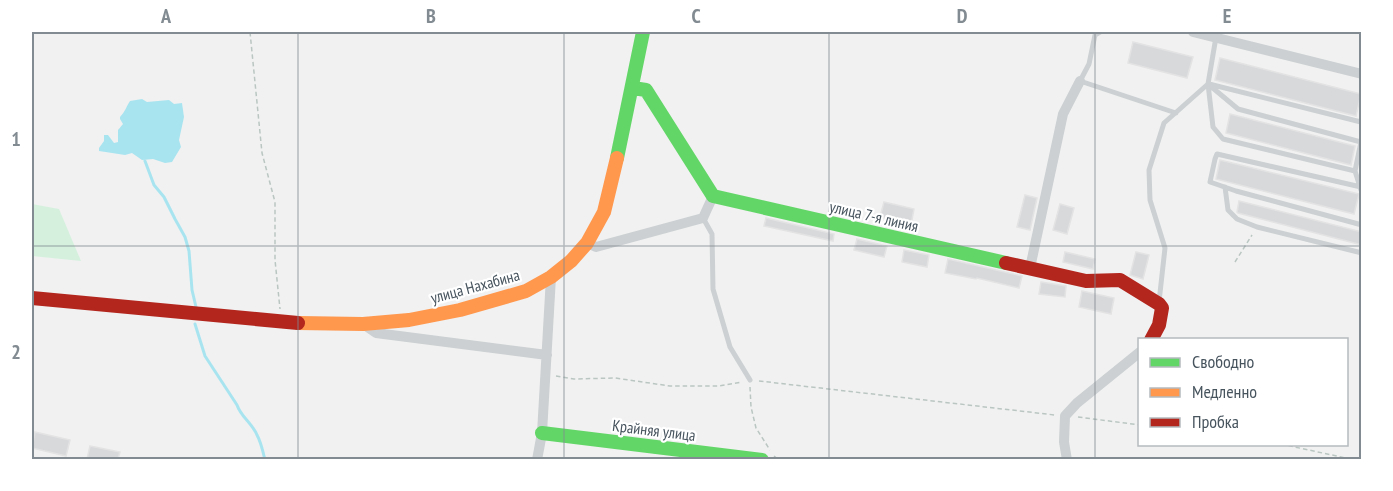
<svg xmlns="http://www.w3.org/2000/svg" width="1393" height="491" viewBox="0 0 1393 491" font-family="'PT Sans Narrow',sans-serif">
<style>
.green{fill:#d5f1de}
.water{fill:#a8e4f0}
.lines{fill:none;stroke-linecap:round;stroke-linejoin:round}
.stream{stroke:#a8e4f0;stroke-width:3}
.building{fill:#d8d9db;stroke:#e3e3e4;stroke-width:1.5}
.path{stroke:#bac6c1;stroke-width:1.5;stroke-dasharray:4.5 3;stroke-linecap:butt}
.lane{stroke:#ccd0d2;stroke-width:5}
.street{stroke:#ccd0d2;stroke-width:10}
.fast{stroke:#63d668;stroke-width:14}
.slow{stroke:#ff974d;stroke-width:14}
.jam{stroke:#b3261e;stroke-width:14}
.grid{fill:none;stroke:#828b91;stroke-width:1.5;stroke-opacity:0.55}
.labels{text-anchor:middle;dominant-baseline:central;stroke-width:4.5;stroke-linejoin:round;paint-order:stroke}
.street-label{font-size:16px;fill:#47545e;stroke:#fff}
.neatline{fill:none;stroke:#828b91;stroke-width:2}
.grid-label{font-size:20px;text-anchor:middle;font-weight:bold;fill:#828b91}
</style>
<rect width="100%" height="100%" fill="#f1f1f1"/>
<path class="green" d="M32 204 59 209 81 261 32 256Z"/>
<path class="water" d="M142 99 147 102 169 100 174 104 182 103 184 117 179 140 181 147 172 162 165 163 153 159 142 160 132 153 125 155 99 151V148L104 141V135H108L114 143 118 142V130L123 124 120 119V117C125 112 126 107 130 101Z"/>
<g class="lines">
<path class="stream" d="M145 161 154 185 164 197 175 219 185 237 189 251 192 290 196 307
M195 324 205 356 237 405C241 417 252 423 257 435 261 442 263 452 265 460"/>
</g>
<path class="building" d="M1133 42 1193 57 1187 78 1128 63Z
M1220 58 1361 94 1356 116 1215 80Z
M1230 114 1355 146 1351 165 1226 133Z
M1220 160 1359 194 1354 214 1216 179Z
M1025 195 1037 198 1030 230 1017 227Z
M1239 201 1362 232V245L1238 213 1237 212Z
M884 202 914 209 911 225 880 217Z
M1060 204 1074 208 1067 234 1053 230Z
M766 218 834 234 833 241 764 226Z
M857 239 887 246 884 257 854 250Z
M904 250 929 255 927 267 902 262Z
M1065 252 1095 259 1093 269 1063 262Z
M1136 252 1149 255 1143 279 1130 275Z
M948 259 1022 276 1019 288 977 278 976 279 945 273Z
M1041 282 1066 286 1065 297 1039 294Z
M1082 291 1114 298 1111 314 1079 307Z
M35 432 70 440 66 456 32 448Z
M90 446 120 452 118 459H87Z"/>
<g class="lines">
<path class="path" d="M250 32 262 153 275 202V260L280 309
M1235 262 1252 235
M556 376 574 379 615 378 670 386H718L742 382
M759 381 1055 415
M750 387 751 407 756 428 770 450
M1078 417 1140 425
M1281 444 1355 460
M774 456 779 460"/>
<path class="lane" d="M1100 32 1095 35 1089 64 1080 81 1176 113
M1208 84 1238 109 1361 142 1355 171 1223 139 1213 127Z
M1209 84 1361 122 1362 120
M1355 171 1361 190
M1225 187 1228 210 1237 219 1257 227 1362 253
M1361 187 1217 154 1215 159 1210 182 1236 191 1362 225
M703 218 712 234 713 289 730 347 750 380
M1159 302 1165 248 1150 200 1149 170 1164 123 1208 84 1216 37"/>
<path class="street" d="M1193 32 1362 74
M587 243 596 247 703 218 713 196
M1030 268 1063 114 1080 81
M363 324 376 333 547 355
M537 460 542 433 551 277
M1067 460 1064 442 1065 416 1077 403 1140 352"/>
<path class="fast" d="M633 88 646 90 713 196 1006 263
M617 158 643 32
M542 433 762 460"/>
<path class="slow" d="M298 323 363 324 409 320 460 310 526 291 551 277 571 261 587 243 604 212 617 158"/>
<path class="jam" d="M1006 263 1086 281 1120 280 1159 304 1162 308 1159 325 1151 340
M32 298 298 323"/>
</g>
<path class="grid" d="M298 32V460M564 32V460M829 32V460M1095 32V460M32 246H1362"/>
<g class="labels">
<g class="street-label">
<text transform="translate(874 216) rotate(13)">улица 7-я линия</text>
<text transform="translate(475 286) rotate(-15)">улица Нахабина</text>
<text transform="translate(654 430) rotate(7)">Крайняя улица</text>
</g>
</g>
<rect width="1393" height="491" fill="none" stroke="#ffffff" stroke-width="66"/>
<rect x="1138" y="338" width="210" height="108" fill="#ffffff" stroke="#b5bbbf" stroke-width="1.5"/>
<rect x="1150" y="358" width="30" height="9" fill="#63d668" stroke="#b5bbbf" stroke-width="1.5"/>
<text x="1192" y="368" font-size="18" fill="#47545e">Свободно</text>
<rect x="1150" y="388" width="30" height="9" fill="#ff974d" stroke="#b5bbbf" stroke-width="1.5"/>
<text x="1192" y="398" font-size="18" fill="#47545e">Медленно</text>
<rect x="1150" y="418" width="30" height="9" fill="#b3261e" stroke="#b5bbbf" stroke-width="1.5"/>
<text x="1192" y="428" font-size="18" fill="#47545e">Пробка</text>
<rect x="33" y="33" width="1327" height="425" class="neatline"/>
<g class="grid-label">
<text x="166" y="23">A</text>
<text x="431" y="23">B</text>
<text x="696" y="23">C</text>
<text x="962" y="23">D</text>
<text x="1227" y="23">E</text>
<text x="16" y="146">1</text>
<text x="16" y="359">2</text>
</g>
</svg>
